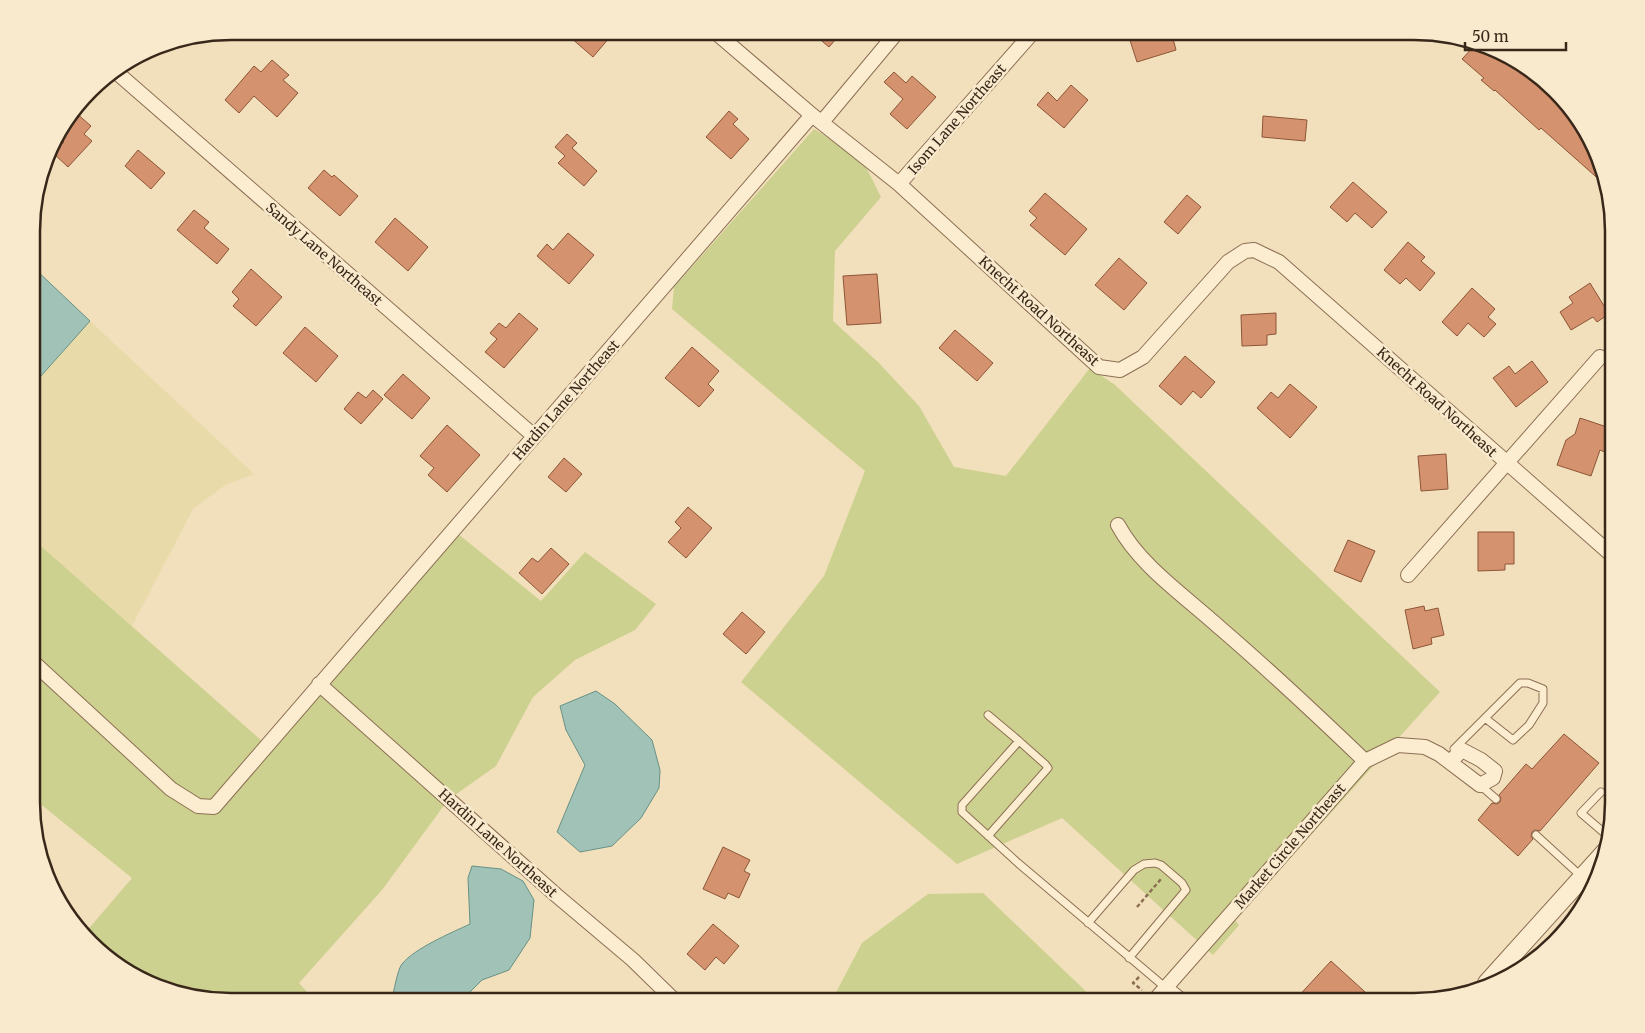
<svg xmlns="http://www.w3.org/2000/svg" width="1645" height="1033" viewBox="0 0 1645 1033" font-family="Merriweather,serif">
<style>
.farmland{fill:#e9dba9}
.green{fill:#cdd18f}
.water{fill:#a1c3b7;stroke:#679185}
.building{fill:#d4936e;stroke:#8d5537}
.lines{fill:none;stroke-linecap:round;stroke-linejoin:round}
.service-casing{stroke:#8c6f54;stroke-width:9}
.minor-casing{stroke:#8c6f54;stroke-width:16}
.tertiary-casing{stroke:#8c6f54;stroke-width:20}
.path{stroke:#8c6f54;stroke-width:2.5;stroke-dasharray:4 2.5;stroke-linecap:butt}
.service{stroke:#fcedd0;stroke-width:7}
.minor{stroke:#fcedd0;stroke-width:14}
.tertiary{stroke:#fcedd0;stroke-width:18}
.labels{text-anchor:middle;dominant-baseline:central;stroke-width:5;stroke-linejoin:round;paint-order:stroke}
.street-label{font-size:14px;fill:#39281a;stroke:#f9eacd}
.rim{fill:none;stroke:#39281a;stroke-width:2.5}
</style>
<rect width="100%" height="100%" fill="#f2dfbc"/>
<path class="farmland" d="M90 321 254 474 225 485 193 509 132 626 33 539V385Z"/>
<path class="green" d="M814 129 862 159 881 197 835 251 833 321 879 363 919 406 954 467 1006 476 1090 368 1115 385 1440 692 1283 866 1229 913 1239 925 1213 955 1062 818 957 864 741 682 824 576 865 471 672 309 674 287Z
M452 529 541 601 585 552 656 604 635 630 575 660 533 697 496 766 448 800 382 890 299 983 316 1002H230L167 991 120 968 85 933 132 878 33 798V539L262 741Z
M983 893 1096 1001 831 1002 862 943 928 894Z"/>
<path class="water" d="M33 267 90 321 33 385Z
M596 691 615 704 652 740 660 770 659 788 641 818 612 846 580 852 557 832 585 765 566 730 560 706Z
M472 866 501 869 523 881 534 900 530 938 509 970 482 980 460 1002H391C394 993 397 970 402 964 415 948 451 933 470 924L468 878Z"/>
<path class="building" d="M563 31H615L593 57Z
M810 31H843L829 47Z
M1127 31H1171L1176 50 1137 62Z
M1478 42 1506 55 1545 91 1547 89 1554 96 1587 131 1603 183 1541 128 1539 130 1495 90 1494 91 1481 80 1484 78 1462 59Z
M272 60 289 75 283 80 298 93 277 117 254 96 239 113 225 100 254 66 261 72Z
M894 72 906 83 912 76 936 97 907 129 890 114 903 99 884 82Z
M1071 85 1088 100 1064 128 1037 105 1048 92 1057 101Z
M729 111 738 119 733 124 749 139 731 159 706 137Z
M75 112 91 126 84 134 92 141 68 167 53 153 64 142 57 136Z
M1263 116 1307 120 1305 141 1262 137Z
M567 134 577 143 572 148 597 171 584 186 558 163 565 156 555 147Z
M138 150 165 173 151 189 125 166Z
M324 170 332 177 334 175 358 196 340 216 308 188Z
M1353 182 1387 212 1372 228 1355 213 1347 222 1330 207Z
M1045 193 1087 229 1065 255 1030 225 1037 218 1029 211Z
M1187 195 1201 207 1178 234 1164 222Z
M194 210 209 222 204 228 229 249 217 264 177 230Z
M395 218 428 247 408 271 375 242Z
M568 233 594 255 569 284 537 256 547 244 553 250Z
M1408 242 1425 257 1421 261 1435 273 1420 291 1406 278 1400 284 1384 270Z
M1119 258 1147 283 1124 310 1095 285Z
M251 269 282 297 256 326 233 306 239 299 232 292Z
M877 274 881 323 847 325 843 276Z
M1590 283 1609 314 1597 322 1593 317 1571 330 1560 312 1573 303 1569 297Z
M1472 288 1495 309 1488 317 1496 324 1484 337 1468 323 1457 336 1442 322Z
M519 313 538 329 504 368 485 352 497 339 490 333 499 323 506 328Z
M1276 313V334L1267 335V345L1242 346 1241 315Z
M305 327 338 356 316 382 283 353Z
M955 330 993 363 977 381 939 348Z
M692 347 719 371 708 384 714 390 699 407 665 378Z
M1185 356 1215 382 1201 398 1193 391 1181 405 1159 386Z
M1532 361 1548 382 1516 407 1493 378 1509 366 1515 374Z
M403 374 430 398 412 419 384 395Z
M1290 384 1317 407 1290 438 1257 408 1271 392 1278 398Z
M373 390 383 399 361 424 344 409 358 392 366 398Z
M1580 418 1613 429 1607 453 1600 450 1591 476 1557 465 1566 440 1575 434Z
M447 425 480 455 447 492 428 475 434 468 420 456Z
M1446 454 1448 489 1421 491 1418 456Z
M564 458 582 474 566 492 548 477Z
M688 507 712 528 686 558 668 542 681 528 675 522Z
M1478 532H1514V564H1505V570L1478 571Z
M1348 540 1375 551 1361 582 1334 571Z
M551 548 569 564 542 594 519 573 532 558 538 562Z
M1424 606 1425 611 1438 608 1444 635 1431 638 1432 644 1413 649 1405 610Z
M742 612 765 632 746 654 723 634Z
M1564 734 1599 763 1540 831 1535 830 1532 832 1531 836 1533 839 1518 856 1478 820 1492 803 1497 804 1500 802 1501 798 1499 795 1526 764 1532 769Z
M723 847 750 860 744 871 750 874 739 898 728 893 725 899 703 889Z
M713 924 739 946 724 964 716 957 705 970 687 954Z
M1331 961 1375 1001H1294Z"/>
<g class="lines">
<g class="service-casing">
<path id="service" d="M988 715 1019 741 962 805V812L1018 863 1166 988
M1454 749 1520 683H1528L1543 689V703L1529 725 1513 740 1485 718
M1480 785 1496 799
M1601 792 1581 813 1609 837
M1536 835 1582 877
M988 836 1048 768 1045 764 1019 741
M1088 923 1134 870 1144 864 1155 863 1161 865 1182 883 1186 890 1129 958"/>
</g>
<g class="minor-casing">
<path id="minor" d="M714 31 812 115 899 184 1099 367 1120 370 1143 357 1228 262 1245 251 1254 250 1279 262 1613 556
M115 71 534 436
M822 122 898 31
M899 184 1034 31
M1118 525C1140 566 1185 596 1219 627 1269 670 1317 715 1365 761
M1408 575 1600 357
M33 662 171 789 198 806 214 807 812 115
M319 684 556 895 633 960 676 1002
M1166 988 1182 1001
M1154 1001 1365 761 1398 745 1425 747 1439 754 1480 785 1493 778 1495 771 1481 760 1462 750 1450 762"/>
</g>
<g class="tertiary-casing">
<path id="tertiary" d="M1487 983 1606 851"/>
</g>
<path class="path" d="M1137 907 1161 879
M1139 977 1133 983 1142 990"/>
<use href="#service" class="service"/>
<use href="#minor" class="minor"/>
<use href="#tertiary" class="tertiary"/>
</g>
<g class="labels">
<g class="street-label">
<text transform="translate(957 119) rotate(-49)">Isom Lane Northeast</text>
<text transform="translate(324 254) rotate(41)">Sandy Lane Northeast</text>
<text transform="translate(1039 311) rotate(42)">Knecht Road Northeast</text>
<text transform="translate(566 400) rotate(-49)">Hardin Lane Northeast</text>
<text transform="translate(1437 402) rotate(42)">Knecht Road Northeast</text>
<text transform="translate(498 843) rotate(42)">Hardin Lane Northeast</text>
<text transform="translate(1290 846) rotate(-49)">Market Circle Northeast</text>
</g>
</g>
<path d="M0 0H1645V1033H0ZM231 40H1414A191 191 0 0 1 1605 231V802A191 191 0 0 1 1414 993H231A191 191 0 0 1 40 802V231A191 191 0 0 1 231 40Z" fill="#f9eacd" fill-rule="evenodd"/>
<path class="rim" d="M231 40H1414A191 191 0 0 1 1605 231V802A191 191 0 0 1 1414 993H231A191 191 0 0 1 40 802V231A191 191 0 0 1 231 40Z"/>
<path d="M1465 42v8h101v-8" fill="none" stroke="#39281a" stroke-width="2.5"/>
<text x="1472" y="42" font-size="15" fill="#39281a" stroke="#f9eacd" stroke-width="4" paint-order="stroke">50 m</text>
</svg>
